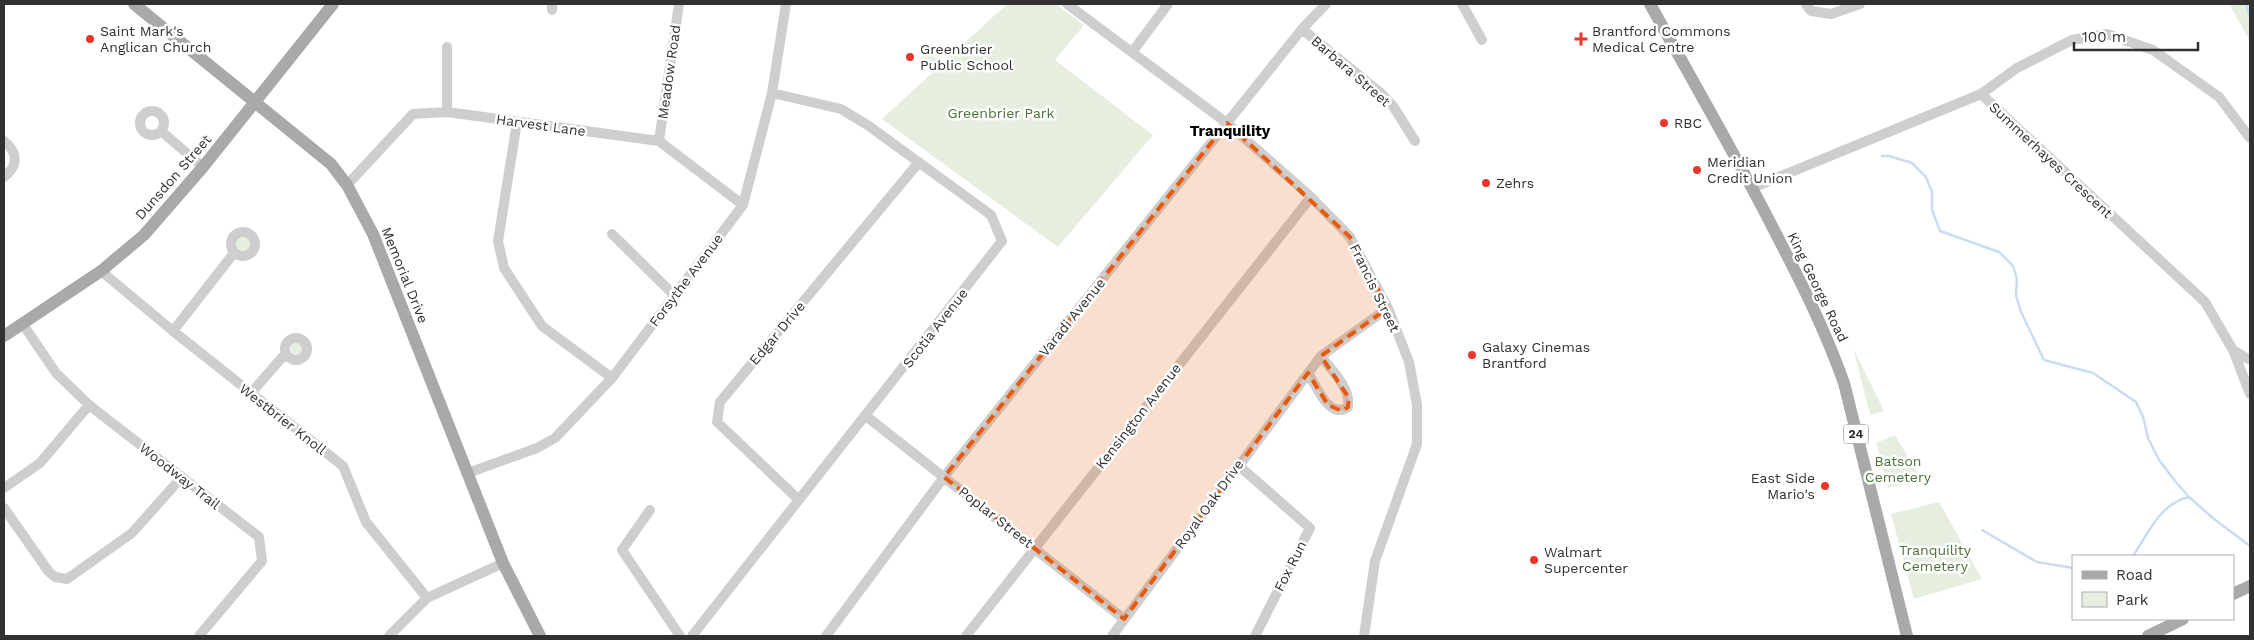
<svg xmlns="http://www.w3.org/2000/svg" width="2254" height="640" viewBox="0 0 2254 640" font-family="'Work Sans',sans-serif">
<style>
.green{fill:#e5eedf}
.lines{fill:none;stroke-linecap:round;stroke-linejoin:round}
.stream{stroke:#cadcef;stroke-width:2.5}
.minor{stroke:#cecece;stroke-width:10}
.major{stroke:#a9a9a9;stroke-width:12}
.marked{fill:#e8590c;fill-opacity:0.2;stroke:#e8590c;stroke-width:4;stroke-dasharray:10 6;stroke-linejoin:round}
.poi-dot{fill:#ef362c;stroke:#fff;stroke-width:2}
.labels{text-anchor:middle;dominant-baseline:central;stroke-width:5;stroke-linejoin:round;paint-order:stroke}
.shield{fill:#fff;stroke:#6f6f6f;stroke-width:1}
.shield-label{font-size:12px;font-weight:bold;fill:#313131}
.poi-label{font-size:14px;fill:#313131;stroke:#fff;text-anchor:start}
.street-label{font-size:14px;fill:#313131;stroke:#fff}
.park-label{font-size:14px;fill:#4d703b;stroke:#fff}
.neighbourhood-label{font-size:15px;font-weight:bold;fill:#000;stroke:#fff}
</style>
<rect width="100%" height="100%" fill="#fff"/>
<path class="green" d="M1007 4H1056L1084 25 1055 60 1153 135 1058 247 882 119Z
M2229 4H2250V41Z
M926 53 931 54 941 62 930 71 920 59Z
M236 244a7 7 0 1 1 14 0a7 7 0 1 1-14 0Z
M291 349a6 6 0 1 1 12 0a6 6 0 1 1-12 0Z
M1853 348 1884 411 1870 415Z
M1895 435 1921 479 1888 488 1876 443Z
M1939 502 1982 579 1914 599 1891 514Z"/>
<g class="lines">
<path class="stream" d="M2246 4 2250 18
M1882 156H1889L1912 163 1926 177 1932 192V210L1940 231 1999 252 2013 266 2017 279 2016 295 2021 312 2044 360 2093 373 2136 402 2143 417 2148 438 2159 460 2175 481 2189 497 2214 519 2250 546
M1982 530 2037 562 2073 568
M2133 556C2149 533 2159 504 2189 497"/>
<path class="minor" d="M1067 4 1227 123 1311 197 1350 237 1388 308 1409 362 1417 405V444L1375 561 1364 636
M1462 4 1482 40
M1806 4 1811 11 1831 14 1860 4
M552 10V4
M1302 29 1383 95 1393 106 1415 141
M1133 51 1168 4
M1981 94 2205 302 2233 350 2250 394
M140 123a12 12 0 1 1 24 0a12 12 0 1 1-24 0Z
M447 112V47
M517 122 498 241 504 268 542 326 612 378
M161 131 203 167
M4 141C18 153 19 165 4 177
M659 141 679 4
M347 185 413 114 447 112 659 141 743 205
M1752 188 1981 94 2017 68 2072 40 2107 34 2153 50 2219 97 2250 138
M231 244a12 12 0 1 1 24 0a12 12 0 1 1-24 0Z
M612 234 674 295
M101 271 173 331 343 466 366 522 427 598
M22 323 56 373 89 405 259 537 262 561 199 636
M173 331 234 253
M285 349a11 11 0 1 1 22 0a11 11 0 1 1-22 0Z
M2233 350 2248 359 2250 358
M1308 373C1317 387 1329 420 1348 407 1351 388 1332 371 1321 356
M251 393 286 353
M866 416 1124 619
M1238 465 1310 528 1255 636
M468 473 537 448 555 438 612 378 743 205 772 93 786 4
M4 488 40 463 89 405
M799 500 717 422 720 402 919 162
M4 508 49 572 55 577 67 579 132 533 181 478
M650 510 622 550 680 636
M389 636 427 598 503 563
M692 636 1002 241 991 215 869 126 841 109 772 93
M826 636 944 477 1302 29 1326 4
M966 636 1311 197
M1112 636 1321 356 1388 308"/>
<path class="major" d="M134 4 331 164 347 185 373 234 503 563 540 636
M1650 4C1691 78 1734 152 1773 228 1800 280 1824 327 1844 383L1907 636
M4 336 101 271 144 235 203 167 333 4
M2233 594 2250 586
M2148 636 2183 619"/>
</g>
<path class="marked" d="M1227 123 1350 237 1388 308 1321 356 1349 398 1348 407 1342 411 1328 405 1308 373 1124 619 944 477Z"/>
<g class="poi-dot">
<circle cx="90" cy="39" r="5"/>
<path d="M1578.5 31.5h5v5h5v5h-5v5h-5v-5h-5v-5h5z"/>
<circle cx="910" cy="57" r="5"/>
<circle cx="1664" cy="123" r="5"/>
<circle cx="1697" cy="170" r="5"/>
<circle cx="1486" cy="183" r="5"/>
<circle cx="1472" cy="355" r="5"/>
<circle cx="1825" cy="486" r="5"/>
<circle cx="1534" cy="560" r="5"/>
</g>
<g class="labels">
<rect class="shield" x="1843.5" y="424.5" width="25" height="19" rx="4"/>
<g class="shield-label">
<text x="1856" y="434">24</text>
</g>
<g class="poi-label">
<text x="100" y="31">Saint Mark's<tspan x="100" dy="16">Anglican Church</tspan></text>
<text x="1592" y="31">Brantford Commons<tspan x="1592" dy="16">Medical Centre</tspan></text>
<text x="920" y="49">Greenbrier<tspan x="920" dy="16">Public School</tspan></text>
<text x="1674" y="123">RBC</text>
<text x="1707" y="162">Meridian<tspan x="1707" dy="16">Credit Union</tspan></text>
<text x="1496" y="183">Zehrs</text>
<text x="1482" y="347">Galaxy Cinemas<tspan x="1482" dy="16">Brantford</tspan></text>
<text x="1815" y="478" text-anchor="end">East Side<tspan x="1815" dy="16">Mario's</tspan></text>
<text x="1544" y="552">Walmart<tspan x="1544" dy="16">Supercenter</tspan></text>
</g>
<g class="street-label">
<text transform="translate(1351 71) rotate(41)">Barbara Street</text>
<text transform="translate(669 72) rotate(-82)">Meadow Road</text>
<text transform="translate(541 125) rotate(8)">Harvest Lane</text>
<text transform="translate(2051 160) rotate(43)">Summerhayes Crescent</text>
<text transform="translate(173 177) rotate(-49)">Dunsdon Street</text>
<text transform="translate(405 275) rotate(68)">Memorial Drive</text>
<text transform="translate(686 280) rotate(-53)">Forsythe Avenue</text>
<text transform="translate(1818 287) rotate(64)">King George Road</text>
<text transform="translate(1375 288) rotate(64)">Francis Street</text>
<text transform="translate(1072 317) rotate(-51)">Varadi Avenue</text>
<text transform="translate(935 328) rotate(-52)">Scotia Avenue</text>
<text transform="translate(777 333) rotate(-50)">Edgar Drive</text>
<text transform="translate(1138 416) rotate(-52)">Kensington Avenue</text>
<text transform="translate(283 419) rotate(38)">Westbrier Knoll</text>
<text transform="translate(180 476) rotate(38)">Woodway Trail</text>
<text transform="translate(1209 504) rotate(-54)">Royal Oak Drive</text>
<text transform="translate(996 517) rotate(38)">Poplar Street</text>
<text transform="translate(1290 566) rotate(-63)">Fox Run</text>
</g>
<g class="park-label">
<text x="1001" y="113">Greenbrier Park</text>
<text x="1898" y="461">Batson<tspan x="1898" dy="16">Cemetery</tspan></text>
<text x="1935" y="550">Tranquility<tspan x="1935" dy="16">Cemetery</tspan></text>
</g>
<g class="neighbourhood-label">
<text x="1230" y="131">Tranquility</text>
</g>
</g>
<rect width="2254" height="640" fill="none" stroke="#313131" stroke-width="10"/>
<rect x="2072" y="555" width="162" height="65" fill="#ffffff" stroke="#adadad"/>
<rect x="2082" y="571" width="25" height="8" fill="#a9a9a9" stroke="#adadad"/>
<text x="2116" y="580" font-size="15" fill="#313131">Road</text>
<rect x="2082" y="592" width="25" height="15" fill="#e5eedf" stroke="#adadad"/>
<text x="2116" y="605" font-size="15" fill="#313131">Park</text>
<path d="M2074 42v8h124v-8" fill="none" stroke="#313131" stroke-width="2.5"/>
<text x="2082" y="42" font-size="15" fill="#313131" stroke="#ffffff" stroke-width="4" paint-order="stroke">100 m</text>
</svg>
